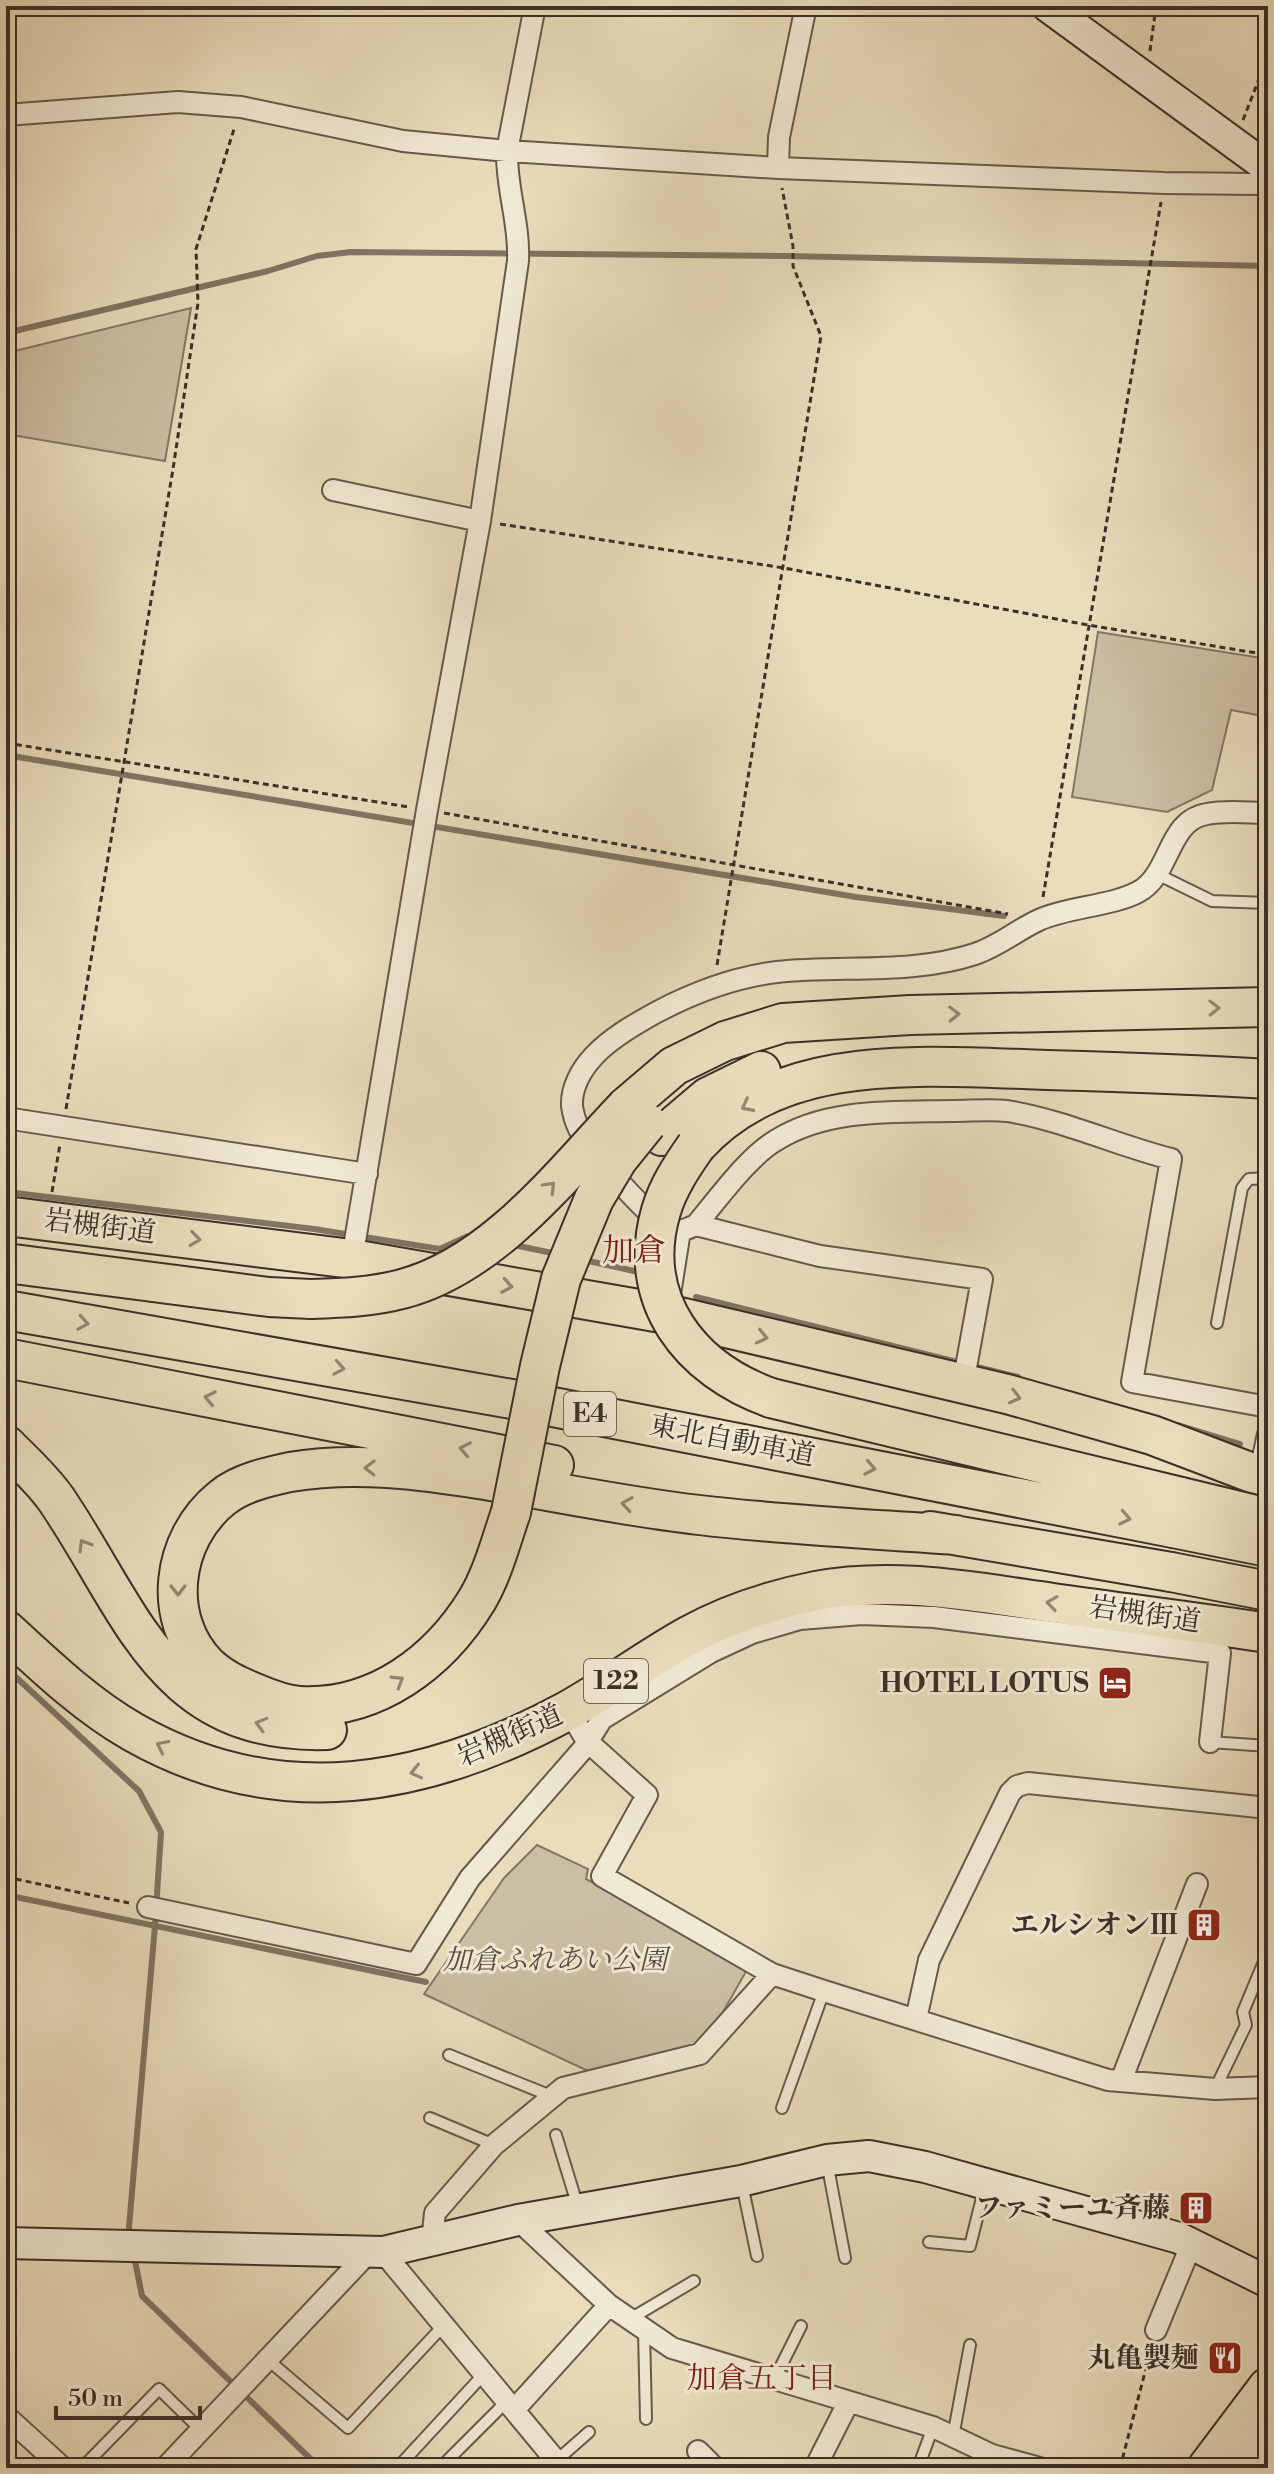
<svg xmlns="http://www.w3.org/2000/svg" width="1274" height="2474" viewBox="0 0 1274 2474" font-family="'Libre Bodoni','Noto Serif JP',serif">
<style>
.green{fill:#cbbfa3;stroke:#837766;stroke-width:2}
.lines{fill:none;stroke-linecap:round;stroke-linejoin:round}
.stream{stroke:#807463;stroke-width:6}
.lane-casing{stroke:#665a4d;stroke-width:14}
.street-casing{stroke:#665a4d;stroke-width:24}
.secondary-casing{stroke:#3b2f28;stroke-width:34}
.highway-casing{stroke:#3b2f28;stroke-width:42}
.path{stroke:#3b2f28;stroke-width:3;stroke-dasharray:6 4;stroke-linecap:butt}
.lane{stroke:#f1e9d3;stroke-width:10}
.street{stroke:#f1e9d3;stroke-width:20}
.secondary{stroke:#f1e9d3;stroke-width:30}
.highway{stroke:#e9ddbc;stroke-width:38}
.highway-bridge-casing{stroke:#3b2f28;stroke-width:42;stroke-linecap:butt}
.highway-bridge{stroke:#e9ddbc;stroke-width:38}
.oneway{stroke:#928672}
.labels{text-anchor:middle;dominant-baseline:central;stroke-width:6;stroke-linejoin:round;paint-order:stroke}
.shield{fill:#f1e9d3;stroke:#72675b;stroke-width:2}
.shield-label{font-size:26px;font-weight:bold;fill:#3b2f28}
.street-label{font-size:28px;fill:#3b2f28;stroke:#f1e9d3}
.poi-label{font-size:28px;font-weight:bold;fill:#3b2f28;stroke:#f1e9d3;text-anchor:end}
.park-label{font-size:28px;font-style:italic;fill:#584c41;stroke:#f1e9d3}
.neighbourhood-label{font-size:30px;fill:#7a1f14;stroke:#f1e9d3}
.quarter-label{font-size:32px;fill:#7a1f14;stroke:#f1e9d3}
</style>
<rect width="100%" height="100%" fill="#e9ddbc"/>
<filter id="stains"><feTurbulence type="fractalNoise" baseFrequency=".0025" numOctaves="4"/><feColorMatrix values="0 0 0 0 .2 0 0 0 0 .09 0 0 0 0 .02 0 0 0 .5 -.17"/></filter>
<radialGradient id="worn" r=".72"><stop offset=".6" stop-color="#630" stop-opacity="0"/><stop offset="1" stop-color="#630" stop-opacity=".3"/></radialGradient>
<path class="green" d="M191 308 165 461 6 434V353Z
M1098 632 1268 659V717L1231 710 1212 790 1167 812 1072 797Z
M537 1845 588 1869 586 1879 748 1968 715 2026 685 2053 590 2072 424 1994 504 1878Z"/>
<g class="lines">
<path class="stream" d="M6 333 268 271 317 256 351 252 785 256 1268 266
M6 755 856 897 1004 916
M15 1193 314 1229 440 1249 468 1236 475 1237
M509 1244 557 1254
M584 1260 643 1273
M696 1297 1018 1377
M1178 1425 1240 1444
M6 1668 139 1791 161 1832 155 1926 129 2227 131 2237
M6 1895 426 1982
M134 2256 142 2296 320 2468"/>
<g class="lane-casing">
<path id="lane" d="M1157 874 1212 901 1268 903
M1217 1323 1242 1188 1249 1179 1268 1178
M1210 1742 1268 1746
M449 2055 551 2096
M1259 2087 1268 2068
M1215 2089 1246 2025 1243 2012 1268 1952
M782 2108 824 1991
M430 2118 494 2145
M556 2135 578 2207
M827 2162 845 2258
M742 2184 757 2256
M929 2242 970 2246 985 2186
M630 2319 694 2281
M644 2331 646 2419
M267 2359 348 2428 444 2325
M774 2380 801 2326
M953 2437 970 2345
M556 2461 589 2432
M400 2465 484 2374
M82 2468 159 2389 201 2430
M440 2468 507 2401
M918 2468 933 2427"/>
</g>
<g class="street-casing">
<path id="street" d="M6 115 178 102 241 107 403 141 507 151 778 168 1164 183 1259 184 1268 180
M778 168 779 137 806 6
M333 490 480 521
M1268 813C1249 813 1227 810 1207 814 1167 820 1171 875 1138 892 1112 906 1067 907 1039 920 1017 930 999 946 975 954 911 975 842 965 777 972 736 977 693 993 657 1012 635 1024 609 1039 593 1057 581 1070 571 1088 572 1106 573 1113 576 1123 579 1129 587 1148 654 1225 673 1230 681 1233 688 1228 696 1225 717 1200 748 1157 775 1141 826 1108 894 1112 952 1111 970 1111 990 1109 1007 1111 1063 1120 1116 1145 1171 1159L1132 1382 1268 1407
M6 1118 367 1174
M696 1225 820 1256 982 1279 963 1384
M352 1259 427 810 480 521 518 261C520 224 506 188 507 151L535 6
M670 1294 680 1231
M1258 1481 1268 1434
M568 1710 587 1741 647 1795 602 1876 772 1974 824 1991 1108 2080 1215 2089 1268 2087
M148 1907 416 1964 470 1878 583 1749 602 1719 711 1652 752 1633 800 1619 862 1614 934 1617 1220 1653 1210 1742
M916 2019 929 1960 1010 1793 1017 1786 1028 1783 1268 1808
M1121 2081 1197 1884
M518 2220 609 2305 672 2348 933 2427 992 2455 1040 2468
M432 2241 435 2213 494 2145 563 2088 700 2054 772 1974
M383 2252 562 2468
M1156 2330 1192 2243
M514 2410 609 2305
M6 2416 63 2468
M698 2451 715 2468
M165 2468 369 2252
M815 2468 848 2403"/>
</g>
<g class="secondary-casing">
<path id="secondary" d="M1047 6 1268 168
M6 2243 383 2252 518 2220 741 2181 827 2160 869 2156 925 2167 1179 2238 1268 2282"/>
</g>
<g class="highway-casing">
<path id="highway" d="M626 1107 674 1066 725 1041 783 1023 910 1015 1268 1007
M662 1136 708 1097 761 1071
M696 1146C778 1054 913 1066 1023 1069 1105 1072 1186 1074 1268 1079
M6 1216 352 1259 667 1314 1007 1394 1152 1435 1268 1479
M6 1263 269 1297 311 1299
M6 1310 517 1400 1173 1528
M6 1358 554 1465
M771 1398 1181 1497
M6 1445C23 1462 42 1479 56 1499 133 1612 163 1735 327 1730
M511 1512C501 1541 493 1573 477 1600 439 1662 376 1710 300 1706 286 1705 269 1699 255 1693 238 1686 222 1679 208 1666 161 1619 171 1539 222 1498 240 1483 267 1477 290 1472 355 1461 421 1470 485 1480 556 1492 628 1507 699 1515 784 1525 870 1529 956 1535
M930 1531 1171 1572
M6 1630C45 1666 87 1706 133 1732 279 1815 426 1787 567 1711 608 1688 647 1659 688 1636 728 1614 771 1600 816 1591 894 1576 975 1592 1053 1603 1124 1613 1196 1622 1268 1633
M1207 2468 1268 2387
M1241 2468 1268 2430"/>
</g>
<path class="path" d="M1150 51 1156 6
M1243 120 1268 56
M500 524 784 568 1088 625 1268 655
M6 743 409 807
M444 813 1008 914
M1043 897 1161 202
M717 965 821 336 793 266V246L782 188
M66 1109 173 469 198 303 196 249 235 126
M52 1192 60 1144
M6 1877 129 1903
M1120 2468 1151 2349"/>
<use href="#lane" class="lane"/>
<use href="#street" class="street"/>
<use href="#secondary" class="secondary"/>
<use href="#highway" class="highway"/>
<g class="highway-bridge-casing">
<path id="highway-bridge" d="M696 1146C682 1166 668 1187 661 1211 635 1300 690 1369 771 1398
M311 1299C342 1298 372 1297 402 1289 494 1265 563 1173 626 1107
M1181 1497 1268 1518
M511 1512 540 1366 561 1279 594 1199 618 1159 647 1123
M1173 1528 1268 1547
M1171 1572 1268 1591"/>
</g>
<use href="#highway-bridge" class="highway-bridge"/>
</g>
<defs><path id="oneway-chevron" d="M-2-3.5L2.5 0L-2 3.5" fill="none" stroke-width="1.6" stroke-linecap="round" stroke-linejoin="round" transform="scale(2)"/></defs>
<g class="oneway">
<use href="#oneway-chevron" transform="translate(1214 1008) rotate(-1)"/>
<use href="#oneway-chevron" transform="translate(954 1014) rotate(-1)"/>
<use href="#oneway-chevron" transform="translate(747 1106) rotate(152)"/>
<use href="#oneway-chevron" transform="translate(550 1187) rotate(-46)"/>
<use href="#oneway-chevron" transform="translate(195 1239) rotate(7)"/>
<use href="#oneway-chevron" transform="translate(507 1286) rotate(10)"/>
<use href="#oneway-chevron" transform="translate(83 1323) rotate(10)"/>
<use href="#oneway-chevron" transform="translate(762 1337) rotate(13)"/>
<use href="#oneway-chevron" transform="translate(339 1368) rotate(10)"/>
<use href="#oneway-chevron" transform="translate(1015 1397) rotate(15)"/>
<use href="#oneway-chevron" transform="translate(210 1398) rotate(-169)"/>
<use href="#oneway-chevron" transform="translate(465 1449) rotate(-169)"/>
<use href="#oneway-chevron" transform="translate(370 1468) rotate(-179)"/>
<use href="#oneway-chevron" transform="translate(870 1468) rotate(11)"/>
<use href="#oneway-chevron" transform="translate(627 1504) rotate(-171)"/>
<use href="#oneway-chevron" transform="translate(1125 1518) rotate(11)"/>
<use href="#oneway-chevron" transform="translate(84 1545) rotate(-121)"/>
<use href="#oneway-chevron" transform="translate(178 1590) rotate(90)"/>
<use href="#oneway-chevron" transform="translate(1052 1603) rotate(-172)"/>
<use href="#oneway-chevron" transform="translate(398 1681) rotate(-31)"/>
<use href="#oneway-chevron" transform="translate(261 1724) rotate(-164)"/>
<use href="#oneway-chevron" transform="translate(162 1746) rotate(-154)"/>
<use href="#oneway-chevron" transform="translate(416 1772) rotate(167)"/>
</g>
<defs>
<g id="hotel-square" transform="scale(1.8)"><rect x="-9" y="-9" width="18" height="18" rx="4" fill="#8f2418" stroke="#f1e9d3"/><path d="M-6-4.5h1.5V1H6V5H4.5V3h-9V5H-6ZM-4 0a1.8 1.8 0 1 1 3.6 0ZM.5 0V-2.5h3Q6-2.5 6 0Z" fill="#fff"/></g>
<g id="building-square" transform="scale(1.8)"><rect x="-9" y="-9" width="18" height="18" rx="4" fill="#8f2418" stroke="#f1e9d3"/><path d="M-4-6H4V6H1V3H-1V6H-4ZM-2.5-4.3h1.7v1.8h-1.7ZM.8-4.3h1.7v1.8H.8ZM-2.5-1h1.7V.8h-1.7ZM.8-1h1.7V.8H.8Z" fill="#fff"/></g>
<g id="restaurant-square" transform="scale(1.8)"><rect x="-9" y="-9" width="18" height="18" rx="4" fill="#8f2418" stroke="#f1e9d3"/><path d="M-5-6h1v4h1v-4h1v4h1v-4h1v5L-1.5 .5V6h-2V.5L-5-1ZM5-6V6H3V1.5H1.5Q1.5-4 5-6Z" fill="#fff"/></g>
</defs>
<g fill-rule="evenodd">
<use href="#hotel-square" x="1115" y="1683"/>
<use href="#building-square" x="1204" y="1925"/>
<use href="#building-square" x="1196" y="2208"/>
<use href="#restaurant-square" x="1225" y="2358"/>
</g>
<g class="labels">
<g class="shield">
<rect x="564" y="1392" width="52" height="44" rx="6"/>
<rect x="584" y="1659" width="64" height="44" rx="6"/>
</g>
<g class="shield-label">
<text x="590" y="1414">E4</text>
<text x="616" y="1681">122</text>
</g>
<g class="street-label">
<text transform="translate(100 1227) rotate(7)">岩槻街道</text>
<text transform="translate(732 1441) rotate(11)">東北自動車道</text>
<text transform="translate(1145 1615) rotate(8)">岩槻街道</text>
<text transform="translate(510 1736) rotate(-24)">岩槻街道</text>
</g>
<g class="poi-label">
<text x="1089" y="1683">HOTEL LOTUS</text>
<text x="1178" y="1925">エルシオンⅢ</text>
<text x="1170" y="2208">ファミーユ斉藤</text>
<text x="1199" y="2358">丸亀製麺</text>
</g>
<g class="park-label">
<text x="555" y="1960">加倉ふれあい公園</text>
</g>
<g class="neighbourhood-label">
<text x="762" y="2379">加倉五丁目</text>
</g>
<g class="quarter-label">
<text x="634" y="1251">加倉</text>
</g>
</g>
<rect width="1274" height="2474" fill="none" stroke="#e9ddbc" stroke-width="32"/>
<rect x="8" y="8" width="1258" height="2458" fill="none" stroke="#3b2f28" stroke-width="4"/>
<rect x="16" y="16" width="1242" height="2442" fill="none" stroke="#3b2f28" stroke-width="2"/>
<path d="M56 2406v12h144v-12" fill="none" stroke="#3b2f28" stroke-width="4"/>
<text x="68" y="2406" font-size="24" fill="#3b2f28" stroke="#f1e9d3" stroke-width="6" paint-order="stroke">50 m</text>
<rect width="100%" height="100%" filter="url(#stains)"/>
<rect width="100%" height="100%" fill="url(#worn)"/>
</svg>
